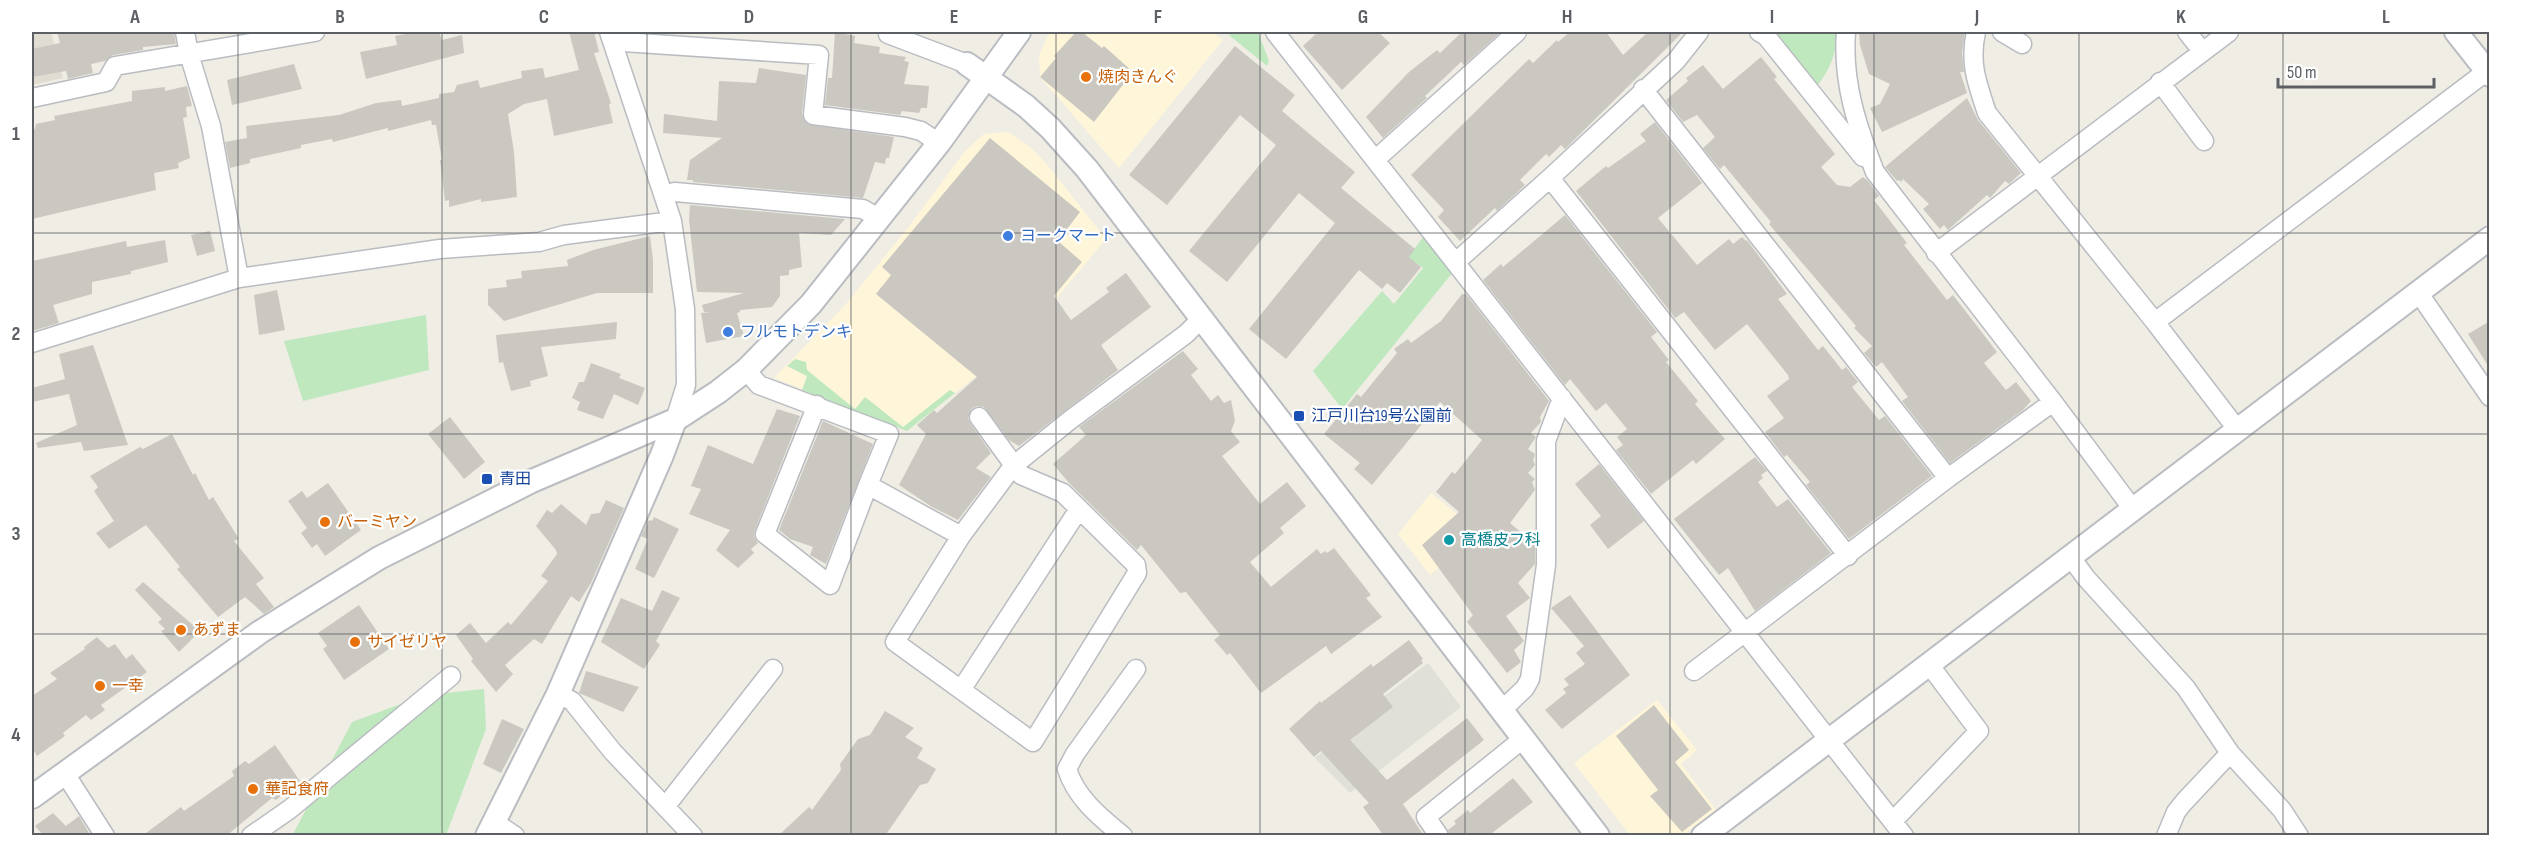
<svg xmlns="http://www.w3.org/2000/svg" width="2521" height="867" viewBox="0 0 2521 867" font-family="'Sofia Sans Condensed','Noto Sans JP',sans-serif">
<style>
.commercial{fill:#fff6d9}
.industrial{fill:#e0dfd8}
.education{fill:#e0dcd2}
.green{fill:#bfe8bf}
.building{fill:#cac8c1}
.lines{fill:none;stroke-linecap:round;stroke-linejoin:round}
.minor-casing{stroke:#b9bcc1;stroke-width:21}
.tertiary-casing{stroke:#b9bcc1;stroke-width:26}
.minor{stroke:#fff;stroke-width:18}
.tertiary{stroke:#fff;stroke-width:22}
.grid{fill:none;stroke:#5c6065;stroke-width:1.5;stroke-opacity:0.55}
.food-dot{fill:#e8710a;stroke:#fff;stroke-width:2}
.shop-dot{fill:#3f7fe0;stroke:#fff;stroke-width:2}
.transit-dot{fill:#1a4fb4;stroke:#fff;stroke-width:2}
.culture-dot{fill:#0f9aa8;stroke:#fff;stroke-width:2}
.labels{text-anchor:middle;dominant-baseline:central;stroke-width:4.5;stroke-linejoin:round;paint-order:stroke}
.food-label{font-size:16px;fill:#c56008;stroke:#fff;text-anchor:start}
.shop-label{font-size:16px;fill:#366cbe;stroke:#fff;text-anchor:start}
.transit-label{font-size:16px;fill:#164399;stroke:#fff;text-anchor:start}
.culture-label{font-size:16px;fill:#0d838f;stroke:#fff;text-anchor:start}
.neatline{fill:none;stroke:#5c6065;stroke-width:2}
.grid-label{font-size:20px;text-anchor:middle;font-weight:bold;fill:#5c6065}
</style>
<rect width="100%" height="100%" fill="#efede4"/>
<path class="commercial" d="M1050 32H1213L1223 40 1119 168 1040 77 1039 55Z
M1008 132 1029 146 1045 162 1106 239 995 372 988 367 907 431 774 378 846 304 907 229 965 151 984 134Z
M1431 493 1482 534 1430 575 1398 534Z
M1657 700 1697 750 1681 764 1716 810 1683 835H1630L1574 763Z"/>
<path class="industrial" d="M1428 663 1461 707 1350 793 1315 758 1348 730 1345 726Z"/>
<path class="education" d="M32 32H51L63 78 32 85Z"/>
<path class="green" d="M1232 32H1258L1269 61 1267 66 1229 35Z
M1768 32H1837C1836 54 1831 68 1817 86Z
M1424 236 1453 272 1342 409 1313 371 1382 291 1394 304 1423 268 1415 262 1413 265 1406 260Z
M426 315 429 370 303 401 284 341Z
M795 359 806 362 807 370 855 409 865 397 903 427 950 390 955 393 907 431 802 390 807 376 787 366Z
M484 689 486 729 446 835 292 836 352 722 425 695Z"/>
<path class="building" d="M57 32H174L176 44 143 47V50L113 55 105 61 91 64 93 73 68 79 66 71 32 77V49L60 43Z
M417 32H439L442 40 462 35 464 53 366 79 360 52 397 45 395 36Z
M569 32H594L599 52 594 53 611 103 609 105 613 123 554 136 547 99 524 104 508 114 514 152 517 197 481 202V199L449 207V200L445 201 440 160H442L436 125H432L431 120 388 131V128L333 142 332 139 301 145V148L250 159V163L230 168 225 142 247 138 246 126 339 115 376 103 401 100 402 106 439 98V94L454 92 457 85 478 80 480 88 522 78 521 71 543 68 545 78 579 70Z
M835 32 855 36 854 43 880 47 879 53 906 57 904 61 909 62 904 84 929 86 927 108H921L919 113 902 111 900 115 825 105 828 78H832Z
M1076 32H1082L1102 48 1104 46 1133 72 1094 122 1040 77 1056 58 1054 56Z
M1318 32H1378L1390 43 1342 90 1303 46Z
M1462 32H1501L1464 65 1461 62 1425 96 1427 98 1383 138 1366 117 1409 72 1437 50 1440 53Z
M1570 32H1606L1623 55 1648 32H1683L1565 149 1561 145 1549 157 1546 154 1520 180 1525 185 1497 211 1495 208 1460 241 1438 217 1444 210 1411 175 1529 59 1533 63 1557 40 1558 42Z
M1859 32H1908V34L1965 32 1962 53 1964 72H1960L1967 93 1882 132 1870 108 1880 104 1890 84 1869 74 1860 45Z
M1235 46 1295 95 1282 111 1355 172 1341 188 1415 249 1409 257 1421 267 1400 293 1387 283 1382 289 1359 270 1286 359 1249 329 1335 223 1299 193 1227 282 1189 251 1276 145 1240 115 1167 205 1129 175Z
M1761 57 1777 77 1774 79 1835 154 1821 167 1837 185 1850 187 1863 177 1868 181 1879 196 1874 200 1907 243 1904 245 1947 300 1953 295 1997 352 1984 363 2006 390 2016 382 2031 401 2023 410 1950 463 1902 401 1908 397 1882 362 1876 367 1864 353 1872 346 1854 328 1856 326 1769 224 1771 222 1724 165 1720 169 1703 148 1715 137 1697 115 1683 122 1666 100 1688 81 1686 78 1703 65 1723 89Z
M294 64 302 89 232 105 227 80Z
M759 68 806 75 802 114 807 124 894 137 889 158H886L885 164 875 162 863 198 693 182V180H687L690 160 722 138 663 133 664 114 717 121 719 81 756 83Z
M187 86 192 106 186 107 187 117 183 118 190 158 178 163 179 168 154 173 156 190 32 219V130L35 129 36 124 55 120 54 116 132 101V91L165 87V91Z
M1967 98 1978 120 2021 173 2009 184 2005 181 1990 198 1987 195 1948 230 1944 225 1940 229 1923 209 1929 204 1903 179 1901 182 1899 180 1897 181 1885 167Z
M1655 122 1702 183 1658 218 1697 265 1729 239 1733 244 1742 237 1746 241 1747 240 1787 294 1778 299 1818 350 1823 346 1842 370 1846 367 1858 382 1852 387 1879 420 1885 416 1932 476 1849 539 1806 485 1810 482 1787 455 1784 457 1765 432 1784 418 1767 396 1789 379 1788 375 1747 324 1715 350 1684 312 1675 318 1576 191 1606 166 1608 168 1646 141 1640 134Z
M990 138 1080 212 1058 241 1082 262 1054 296 1071 320 1109 292 1106 288 1126 273 1151 307 1101 345 1118 370 1019 446 1009 440 984 407 977 406 972 408 968 418 970 423 991 453 976 468 991 477 958 520 932 507 899 485 926 434 917 425 934 410 937 413 977 377 876 294 891 275 882 267Z
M690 205 845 219 831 235 799 233 802 267 789 270V275L780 276V296L772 307 740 310V312L737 313 744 336 706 343 701 313 711 312H704L702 305 744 293 697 292 689 220Z
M1565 215 1657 332 1651 337 1669 360 1666 362 1698 401 1695 404 1725 439 1696 464 1693 460 1651 494 1616 450 1623 445 1617 437 1627 429 1606 403 1596 411 1570 379 1565 385 1483 280 1501 264 1503 267Z
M210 231 215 251 197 256 191 235Z
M650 236 653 260V293H597L504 321 488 305V289L507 287 506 280 522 278 521 271 568 266 567 260 593 250Z
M165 240 168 262 131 271V274L92 282V294L53 305 59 323 32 331V261L126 241 127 247Z
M277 290 285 330 259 335 254 295Z
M1462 294H1466L1549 401 1540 417 1541 422 1531 433 1536 437 1528 449 1535 454 1533 460 1535 465 1528 473 1535 479 1532 482 1535 490 1510 523 1535 544V564L1518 583 1530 598 1506 616 1524 641 1514 650 1521 662 1507 673 1467 622 1473 615 1422 545 1459 512 1436 492 1452 472 1455 474 1482 440 1440 402 1372 485 1354 469 1360 463 1324 434 1357 394 1361 397 1397 353 1394 349 1408 339 1411 343 1415 340 1441 321Z
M2490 321V369L2468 334Z
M617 322 616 339 541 347 548 376 530 381 531 386 511 391 503 362 499 363 496 335Z
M93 345 128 445 84 451 81 442 38 448 36 443 77 425 69 394 32 402V388L65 379 59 354Z
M1183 351 1198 369 1191 375 1211 401 1218 395 1224 403 1231 400 1235 421 1231 431 1240 442 1222 456 1260 504 1287 482 1306 506 1280 528 1284 533 1250 562 1271 587 1317 549 1321 554 1325 551 1327 553 1334 548 1371 595 1366 598 1382 617 1331 654 1326 646 1261 693 1230 653 1227 655 1214 640 1220 635 1186 592 1180 593 1141 545 1137 550 1069 483 1053 464 1086 435 1079 427Z
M591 363 621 374 619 378 645 388 638 405 614 394 603 419 577 410 580 402 572 398 579 382H584Z
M777 409 800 416 755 530 754 536 758 543 751 549 754 553 738 568 716 550 730 530 689 514 701 489 691 486 708 445 753 464Z
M450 417 485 462 464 479 428 434Z
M823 421 873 444 826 564 810 555 813 547 790 539 779 530Z
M172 434 193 475 195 473 209 500 213 497 239 539 234 541 264 578 256 584 274 607 264 614 245 597 218 617 177 569 180 567 146 525 109 549 96 533 114 521 94 491 98 487 90 476 140 447 143 449Z
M1755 457 1767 471 1761 475 1763 478 1758 482 1777 507 1788 499 1831 553 1755 611 1728 568 1719 575 1674 519Z
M1599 464 1644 521 1608 549 1590 525 1601 516 1575 484Z
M328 483 361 530 325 556 317 544 312 548 301 533 307 528 288 501 302 491 307 498Z
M606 500 624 508 591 583 579 602 571 596 542 644 534 639 505 665 513 674 496 692 471 661 473 659 456 635 470 623 486 643 508 622 511 625 548 581 541 576 557 554 556 550 536 526 547 510 552 513 561 504 586 525 591 514 600 513Z
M654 517 679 529 654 578 635 569 648 539 641 536 649 520 652 521Z
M143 582 200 631 179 652 161 631 165 629 158 622 162 619 135 590Z
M662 590 680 598 656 641 660 645 644 669 601 642 621 598 652 611Z
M1570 595 1630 675 1562 729 1545 710 1566 693 1563 689 1569 685 1564 679 1585 664 1576 653 1584 646 1551 608Z
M359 605 389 649 344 680 323 649 327 646 318 633Z
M97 637 108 648 115 644 126 659 132 654 147 672 101 705 105 710 91 720 86 715 63 733 65 736 37 756 32 747V696L57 679 50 673 85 649 84 647Z
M1409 640 1423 659 1421 660 1423 663 1383 694 1393 707 1350 740 1387 780 1467 718 1484 740 1403 804 1424 836H1384L1363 807 1369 803 1321 751 1314 757 1289 729 1320 701 1321 703 1371 664 1373 667Z
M586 671 639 687 623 712 579 693Z
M1654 705 1689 750 1675 762 1712 809 1682 832 1650 796 1658 790 1616 736Z
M885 711 914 728 905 737 923 748 917 758 936 769 928 783 920 785 885 836H778L809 807 812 810 841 770 840 764 858 739 870 735Z
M502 719 524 729 501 773 483 764Z
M275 745 300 781 276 800 272 798 226 836H142L181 807 184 811 234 776 232 771 245 761 249 764Z
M1513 778 1533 802 1488 836H1450L1448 830 1456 824 1454 821 1468 810 1470 813Z
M53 813 66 826 79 816 91 836H44L35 826Z"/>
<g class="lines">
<g class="minor-casing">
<path id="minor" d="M185 32 189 54 211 126 239 278
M609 32 672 221 685 309 686 385 675 420
M888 32V34L967 64
M1275 32 1904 836
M1759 32 1766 36 1863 157
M1846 32C1842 82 1857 126 1875 172L2053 402 2132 508
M1976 32C1969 63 1977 83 1987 113L2155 322 2237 429
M2002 32 2022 44
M2187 32 2202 51
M613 44 623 42 819 55 813 115 905 127 921 131 939 143
M2160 82 2204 141
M1643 89 1948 478
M32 98 106 82 115 66 315 32
M1375 160 1517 32
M1550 178 1848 556
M664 195 675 192 863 209 880 219
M1936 253 2229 32
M1457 261 1550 178 1676 61 1699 32
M2418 292 2490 397
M2155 322 2487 71
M32 343 239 278 440 249 539 242 564 235 672 221
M746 370 759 385 889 434 868 485 961 536
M817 405 765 534 830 585 868 485
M979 417 1021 475 1063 493 1136 565 1137 573 1033 742 895 642 961 536 1013 466 1070 420 1186 334 1202 318
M2070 556 2086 578 2186 688 2230 753 2282 810 2299 836
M1694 671 1948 478 2053 402
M961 690 1079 509
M558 694 572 701 613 752 693 836
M1502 710 1525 688 1530 679 1546 565V441L1562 398
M64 772 105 836
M665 807 773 669
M493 821 515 836
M1893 821 1979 731 1928 663
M251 836 290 809 451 676
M1123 836C1100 817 1076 798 1067 769L1075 754 1136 669
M1439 836 1426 817 1524 738
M2166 836 2176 812 2184 802 2230 753"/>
</g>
<g class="tertiary-casing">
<path id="tertiary" d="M2456 32 2490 75
M967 64 1026 106 1050 128 1087 169 1598 836
M32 797 260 632 379 558 532 481 675 420 718 392 746 370 811 304 939 143 1019 32
M487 836 558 694 662 455 675 420
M1703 836 2490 238"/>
</g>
<use href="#minor" class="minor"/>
<use href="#tertiary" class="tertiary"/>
</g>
<path class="grid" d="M238 32V836M442 32V836M647 32V836M851 32V836M1056 32V836M1260 32V836M1465 32V836M1670 32V836M1874 32V836M2079 32V836M2283 32V836M32 233H2490M32 434H2490M32 634H2490"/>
<g class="food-dot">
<circle cx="1086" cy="77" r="6"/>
<circle cx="325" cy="522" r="6"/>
<circle cx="181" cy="630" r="6"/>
<circle cx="355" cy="642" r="6"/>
<circle cx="100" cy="686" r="6"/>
<circle cx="253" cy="789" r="6"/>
</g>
<g class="shop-dot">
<circle cx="1008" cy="236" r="6"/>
<circle cx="728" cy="332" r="6"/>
</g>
<g class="transit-dot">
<rect x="1293" y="410" width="12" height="12" rx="3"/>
<rect x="481" y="473" width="12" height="12" rx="3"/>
</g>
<circle class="culture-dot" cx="1449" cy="540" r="6"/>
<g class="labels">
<g class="food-label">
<text x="1098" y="77">焼肉きんぐ</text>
<text x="337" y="522">バーミヤン</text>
<text x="193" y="630">あずま</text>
<text x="367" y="642">サイゼリヤ</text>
<text x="112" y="686">一幸</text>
<text x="265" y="789">華記食府</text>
</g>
<g class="shop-label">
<text x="1020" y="236">ヨークマート</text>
<text x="740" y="332">フルモトデンキ</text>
</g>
<g class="transit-label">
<text x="1311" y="416">江戸川台19号公園前</text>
<text x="499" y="479">青田</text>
</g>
<g class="culture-label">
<text x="1461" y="540">高橋皮フ科</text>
</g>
</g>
<rect width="2521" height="867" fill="none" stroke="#ffffff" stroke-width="66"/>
<path d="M2278 78v9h156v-9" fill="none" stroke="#5c6065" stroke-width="3"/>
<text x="2287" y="78" font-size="18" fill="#5c6065" stroke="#ffffff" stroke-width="4.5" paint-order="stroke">50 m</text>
<rect x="33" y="33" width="2455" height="801" class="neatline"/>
<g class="grid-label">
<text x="135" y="23">A</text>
<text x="340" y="23">B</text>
<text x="544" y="23">C</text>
<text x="749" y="23">D</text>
<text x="954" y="23">E</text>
<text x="1158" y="23">F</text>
<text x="1363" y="23">G</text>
<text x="1567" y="23">H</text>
<text x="1772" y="23">I</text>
<text x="1977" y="23">J</text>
<text x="2181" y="23">K</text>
<text x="2386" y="23">L</text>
<text x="16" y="140">1</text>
<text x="16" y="340">2</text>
<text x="16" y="540">3</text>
<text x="16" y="741">4</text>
</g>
</svg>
